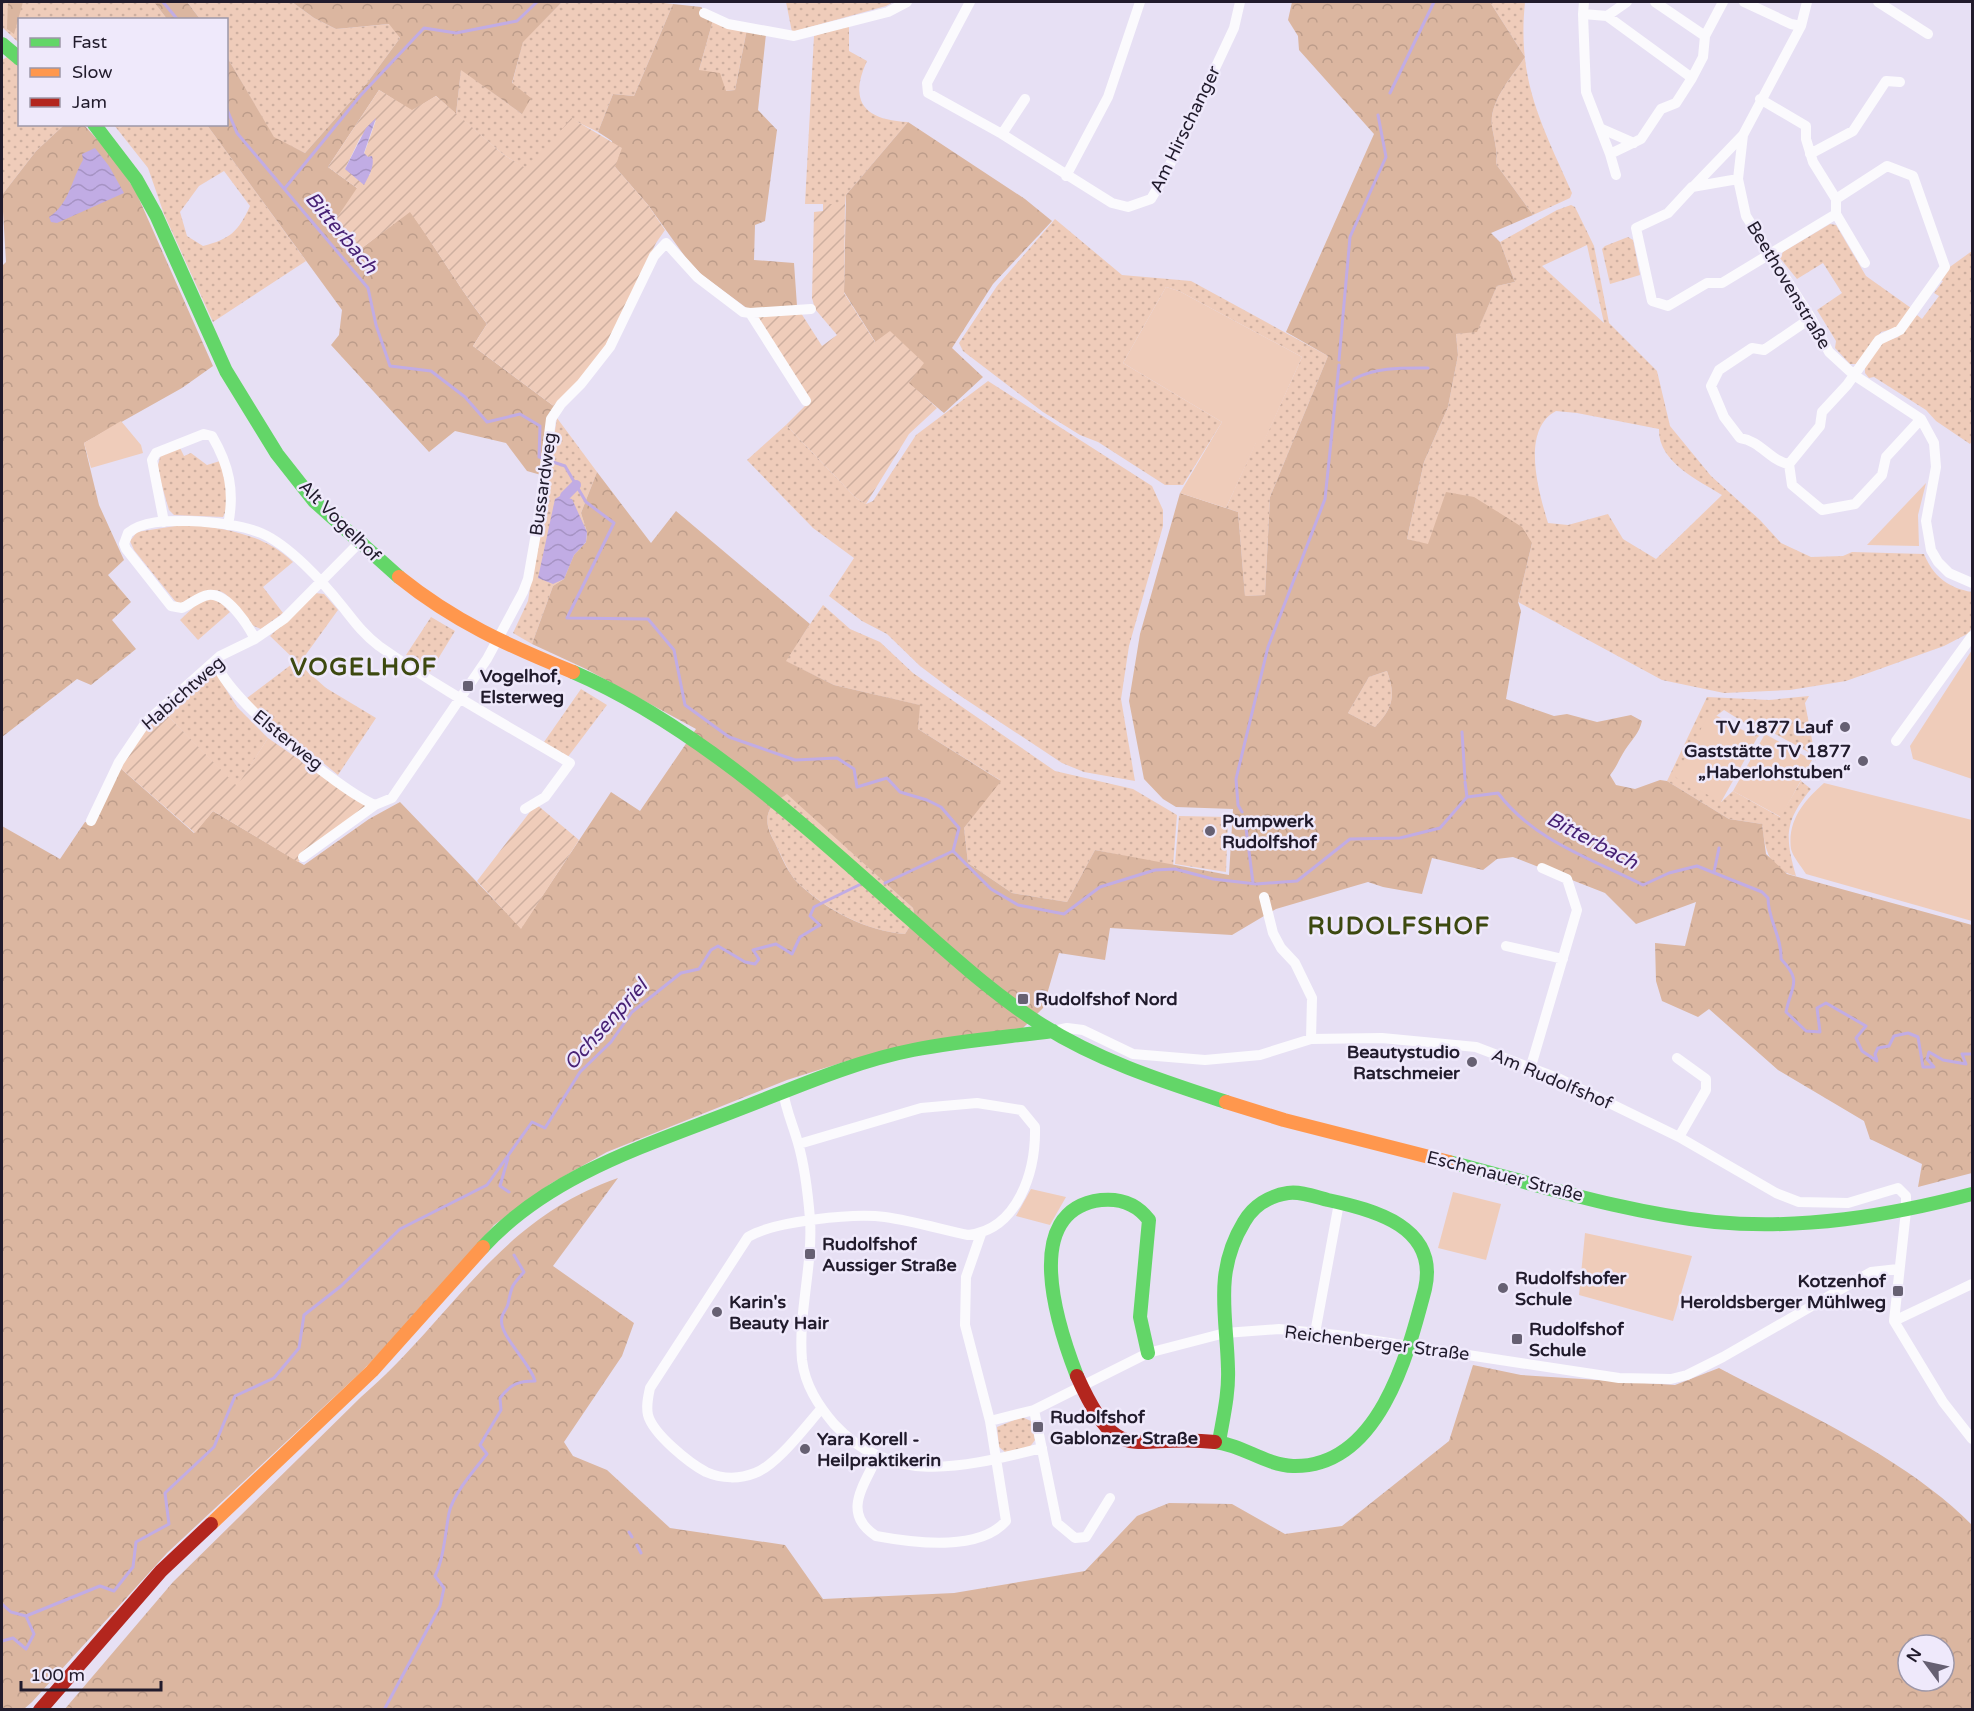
<svg xmlns="http://www.w3.org/2000/svg" width="1974" height="1711" viewBox="0 0 1974 1711" font-family="'Varela Round',sans-serif">
<style>
.grass{fill:url(#grass-dots);fill-rule:evenodd}
.forest{fill:url(#forest-crowns);fill-rule:evenodd}
.park{fill:#efccba}
.garden{fill:url(#garden-furrows);fill-rule:evenodd}
.water{fill:url(#water-waves)}
.lines{fill:none;stroke-linecap:round;stroke-linejoin:round}
.stream{stroke:#c1ace4;stroke-width:3}
.canal{stroke:#c1ace4;stroke-width:10}
.street{stroke:#fbfafd;stroke-width:10}
.fast{stroke:#63d668;stroke-width:14}
.slow{stroke:#ff974d;stroke-width:14}
.jam{stroke:#b3261e;stroke-width:14}
.poi-dot{fill:#666072;stroke:#efe9fb;stroke-width:2}
.labels{text-anchor:middle;dominant-baseline:central;stroke-width:5;stroke-linejoin:round;paint-order:stroke}
.street-label{font-size:18px;fill:#211b2c;stroke:#efe9fb}
.poi-label{font-size:18px;font-weight:bold;fill:#211b2c;stroke:#efe9fb;text-anchor:start}
.water-label{font-size:20px;font-style:italic;fill:#482275;stroke:#efe9fb}
.district-label{font-size:24px;font-weight:bold;letter-spacing:1.5px;fill:#3d4910;stroke:#efe9fb}
</style>
<defs>
<pattern id="grass-dots" width="8" height="8" patternUnits="userSpaceOnUse" patternTransform="scale(1.5)"><rect width="8" height="8" fill="#efccba"/><path d="M2 2h.1M6 6h.1" fill="none" stroke="#cdafa0" stroke-width="1.8" stroke-linecap="round"/></pattern>
<pattern id="forest-crowns" width="20" height="18" patternUnits="userSpaceOnUse" patternTransform="scale(1.5)"><rect width="20" height="18" fill="#dbb6a0"/><path d="M2 6a3 3 0 1 1 6 0M12 15a3 3 0 1 1 6 0" fill="none" stroke="#bc9c8a"/></pattern>
<pattern id="garden-furrows" width="10" height="10" patternUnits="userSpaceOnUse" patternTransform="scale(1.5)"><rect width="10" height="10" fill="#efccba"/><path d="M-1 1l2-2M0 10L10 0M9 11l2-2" fill="none" stroke="#cdafa0"/></pattern>
<pattern id="water-waves" width="16" height="10" patternUnits="userSpaceOnUse" patternTransform="scale(1.5)"><rect width="16" height="10" fill="#c1ace4"/><path d="M0 5q4-4 8 0t8 0" fill="none" stroke="#a693c4"/></pattern>
</defs>
<rect width="100%" height="100%" fill="#e7e0f4"/>
<path class="grass" d="M2 2H8L9 22 23 2H154L167 19 20 20 19 43 2 27Z
M187 2H292L314 18 336 29 390 24 400 38 367 83 305 153 274 138 227 57 226 20 200 19Z
M562 2H657L673 4 634 96 613 94 598 132 571 119 529 171 504 155 456 114 461 69 522 114 512 84 523 41Z
M786 2H893L886 6 792 32Z
M1490 2H1525C1517 81 1541 123 1572 193L1570 198 1533 215 1496 164C1498 150 1494 140 1492 126 1489 101 1512 77 1525 57Z
M713 20 747 29 735 90 725 91 699 70Z
M849 25V51L867 61C848 102 865 120 908 122L846 195 845 204H805L814 36Z
M7 57 19 67 20 124 64 125 36 151 2 195V60Z
M114 125H207L306 261 213 322 164 214 148 168ZM224 171 250 206C238 232 230 239 203 246L187 236 180 212 199 186Z
M1571 205 1575 207 1594 246 1609 323 1657 371 1670 426 1711 476 1760 520 1781 543 1811 557 1843 556 1852 552 1924 554C1933 576 1948 588 1972 592V627L1969 633 1944 646 1846 681 1790 690 1724 693 1662 680 1518 602 1532 543 1428 545 1407 539 1424 462 1448 407 1458 355 1456 334 1477 331 1497 286 1515 282 1500 242 1557 210ZM1587 245 1604 323 1542 266ZM1556 411 1577 413 1659 429C1658 462 1698 480 1722 495L1656 559 1623 539 1608 514 1568 525 1548 523C1539 493 1520 430 1556 411Z
M1055 219 1122 275 1191 281 1328 356 1270 497 1265 595 1245 596 1238 512 1226 508 1256 442 1262 445 1302 357 1179 291 1166 287 1123 363 1222 422 1183 485H1165L1098 442 1080 435 1043 412 963 351 959 343 997 286Z
M1830 224 1836 225 1866 276 1911 308 1897 328 1881 332 1856 364H1850L1835 348 1836 341 1817 310 1842 293 1823 263 1797 279 1780 258 1783 252Z
M1628 237 1633 240 1640 275 1610 284 1602 249 1605 246Z
M1972 251V441L1970 444 1936 421 1926 410 1874 377 1869 378 1865 373V368L1881 343 1898 337 1917 315 1922 319 1939 296 1934 293 1943 281 1940 280 1947 269Z
M988 381 1152 486 1163 510V526L1129 646 1121 699 1135 781 1084 772 1062 763 956 693 920 666 887 634 862 621 829 596 854 558 813 528 747 460 786 425 856 498 866 504 873 501 916 435Z
M557 418 597 472 581 513 587 532 564 579 553 586 532 644 513 633 528 601Z
M180 448 184 456 191 453 207 465 220 461C224 478 232 501 223 517L174 515 169 510 157 469 161 454Z
M188 524C226 529 264 534 293 562L263 587 283 613 261 629C225 618 240 566 180 604L175 601 134 550 130 541 137 532Z
M315 593 324 594 338 610 299 664 326 688 376 718 338 775 255 707 247 698 296 661 270 636Z
M210 598 221 603 230 612 198 640 180 620 200 601Z
M823 605 850 629 880 642 913 673 1055 771 1133 789 1177 815 1173 866 1095 850 1067 902 1012 893 968 863 964 828 1000 780 918 729 919 705 834 685 785 661Z
M431 617 455 631 430 672 406 655Z
M212 667 237 707 268 738 237 787 163 711Z
M1387 671C1396 696 1393 708 1375 727L1348 713 1369 677Z
M581 689 607 705 567 758 544 742Z
M1809 696 1805 703 1816 761 1812 754 1766 729 1757 738 1748 733V725L1724 710 1716 716 1711 713 1721 802 1733 791 1780 817 1801 781 1811 789C1784 822 1785 837 1796 876 1768 869 1765 849 1762 824L1729 819 1667 781 1707 697 1769 700Z
M787 793 913 908 915 918 905 934C866 931 827 910 798 883 789 874 783 859 777 847 763 821 762 811 787 793Z
M1179 816 1228 817 1226 872 1175 864Z
M1022 1417 1031 1421 1035 1440 1029 1448 1005 1452 999 1447 997 1427Z"/>
<path class="forest" d="M8 2H23L14 34 7 29Z
M154 2H187L200 19H167Z
M292 2H562L523 42 512 83 531 98 522 114 461 70 456 114 436 96 412 111 379 90 328 167 357 188 358 251 410 211C437 249 459 288 487 324L473 346 555 407 541 475 527 471 506 443 455 431 429 452 331 345 339 335 342 310 207 125 226 124 227 57 274 137 305 153 367 83 400 38 389 24 336 29 314 18Z
M1292 2H1490L1525 57C1512 77 1489 101 1492 126 1494 140 1498 150 1496 164L1533 215 1491 233 1500 242 1515 282 1497 286 1477 332 1456 334 1458 355 1448 407 1424 462 1407 539 1428 544 1446 492 1474 497 1522 527 1532 543 1518 602 1521 611 1506 699 1554 716 1567 714 1597 722 1631 715 1642 721C1639 734 1632 739 1625 750 1619 759 1617 767 1610 775L1616 785 1635 789 1660 780 1667 781 1729 819 1762 824 1766 854 1787 874 1972 925V1173L1918 1187 1922 1164 1870 1139 1864 1121 1778 1070 1709 1009 1698 1017 1662 1001 1656 981 1655 943 1685 946 1696 902 1636 924 1605 893 1513 857 1497 859 1483 870 1432 858 1422 894 1383 887 1368 882 1276 909 1232 935 1110 928 1105 960 1059 953 1043 1008 1019 1032 850 1060 787 1080 607 1152 550 1184 494 1225 423 1308 361 1372 167 1553 32 1702 24 1709H2V826L60 859 85 822 93 823 118 766 194 833 213 811 304 865 369 819 400 802 521 928 611 792 640 811 696 729 586 669 532 644 553 586 564 579 574 555 586 542 587 532 581 513 597 472 651 543 676 511 810 624 786 661 834 685 920 705 918 729 1001 781 964 828 968 863 1012 893 1067 902 1095 850 1229 875 1233 809 1176 807 1163 799 1144 779 1129 701 1140 634 1180 493 1238 512 1245 596 1265 595 1270 497 1328 356 1286 332 1374 134 1299 50 1298 36 1288 20ZM1387 671C1396 696 1393 708 1375 727L1348 713 1369 677ZM787 794 913 908 915 918 905 934C866 931 826 910 798 883 788 873 781 856 775 843 762 820 765 807 787 794Z
M673 4 701 7 713 20 699 70 720 73 726 91 735 90 747 29 766 34 758 110 777 130 765 221 755 225 754 260 794 263 797 306 748 309 702 275 686 258 648 205 615 167 612 141 598 132 613 94 634 96Z
M908 122 1025 199 1052 221 993 284 952 348 983 377 944 413 908 383 923 363 876 343 844 292 846 195Z
M64 125H84L114 158 136 192 213 366 182 388 84 443 99 505 124 560 108 575 131 602 112 620 136 649 91 685 77 679 2 737V266L6 262 2 195 36 151Z
M618 1178 553 1266 634 1323 622 1356 564 1442 573 1456 607 1470 670 1528 785 1545 823 1599 954 1593 1085 1571 1137 1516 1169 1503 1232 1504 1285 1534 1342 1526 1449 1441 1473 1365 1521 1375 1675 1385 1719 1368C1801 1411 1907 1459 1972 1525V1709L64 1710 173 1582 361 1397C453 1318 497 1220 618 1178ZM1908 1645H1944V1681H1908Z"/>
<path class="park" d="M1166 287 1179 291 1302 357 1262 446 1256 443 1226 508 1180 493 1222 422 1123 363Z
M121 421 141 445 143 453 91 468 84 443Z
M1926 483 1918 515 1919 546 1867 545Z
M1972 650V779L1913 759 1910 746Z
M1710 712 1757 738 1721 802 1675 777Z
M1765 734 1812 760 1781 817 1733 791Z
M1824 783 1972 820V921L1806 874C1801 866 1793 857 1791 849 1787 820 1805 800 1824 783Z
M1031 1189 1066 1197 1050 1225 1016 1216Z
M1453 1192 1501 1204 1486 1260 1438 1248Z
M1585 1233 1692 1256 1673 1321 1579 1295Z"/>
<path class="garden" d="M379 90 412 110 436 96 504 155 529 170 571 118 622 148 615 167 648 205 665 230 656 243 598 361 555 407 473 346 487 324C459 288 437 249 410 212L358 251 334 222 357 188 328 167ZM376 120 364 154 368 157 372 156 370 175 345 169 360 138Z
M823 204H845L844 293 875 342 890 331 924 363 909 383 937 408 909 434 866 504 856 498 786 425 806 405 757 315 801 313 822 346 837 335 815 309 812 298 814 212 823 211Z
M163 711 237 786 268 738 366 806 298 862 213 811 195 833 118 766 135 741Z
M536 804 579 840 521 929 477 881Z"/>
<path class="water" d="M376 118 364 153 368 157 372 156C375 166 369 176 364 185L345 169 366 128Z
M95 148 109 166 124 193 57 223 51 222 49 217C69 205 72 178 83 160L82 154Z
M560 496 572 499 587 532 586 542 574 555 564 579 553 584 538 578 555 499Z"/>
<g class="lines">
<path class="stream" d="M163 2 178 20
M1390 93 1434 2
M226 107 237 133 368 288 376 325 390 366 431 371 465 397 487 422 520 414 540 426 539 457 543 458
M285 188 360 96 424 28 456 33 517 21 537 2
M1339 360 1350 237 1386 157 1378 115
M1354 379C1376 367 1403 368 1428 368
M1337 388 1349 382
M550 461 565 466 586 502 614 523 567 618 648 619 674 650 685 705 729 737 795 760 837 758 854 769 857 787 887 778 900 792 927 800 941 807 959 828 953 851
M1462 732 1465 779
M1465 782 1467 797
M1242 812 1238 805 1236 779 1268 647 1325 499 1339 365
M1245 820 1253 883
M953 851 991 889 1018 905 1064 914 1100 887 1155 870 1175 869 1213 879 1256 884 1297 881 1350 839 1400 838 1440 828 1467 797 1498 793C1534 841 1592 859 1643 885L1669 873 1697 866 1762 892 1768 898C1768 920 1782 937 1781 959 1803 982 1791 986 1786 1012L1806 1031 1820 1032 1817 1008 1826 1003 1866 1026 1856 1038 1862 1051 1877 1061 1875 1054 1878 1048 1889 1046 1894 1036 1908 1033 1918 1037 1923 1067H1934L1927 1059 1929 1052 1943 1060 1966 1064 1962 1054H1972
M1714 872 1719 848
M885 883 953 851
M508 1158 500 1186 509 1192
M629 1532 632 1537
M637 1545 641 1553
M2 1604 11 1612 26 1616
M2 1641 13 1638 26 1649 34 1634 26 1616 100 1586 114 1591 133 1567 136 1542 169 1524 165 1493 214 1447 235 1396 274 1378 299 1348 304 1315 341 1286 400 1229 487 1185 532 1122 545 1128 580 1072 611 1042 632 1012 681 973 699 969 711 950 718 946 745 962 755 964 759 959 753 950 776 944 792 954 800 937 820 925 810 916 814 907 859 885
M384 1710 440 1606 444 1588 435 1576C444 1558 445 1534 449 1513 453 1494 475 1469 487 1454L480 1445 501 1410 500 1398C511 1384 518 1381 535 1381 530 1362 497 1334 502 1317 503 1312 507 1309 508 1304 512 1285 511 1287 524 1272L514 1255"/>
<path class="canal" d="M565 496 576 485"/>
<path class="street" d="M970 2 927 83 928 93 1002 134 1112 203 1128 207 1151 199 1165 175 1234 28 1240 2
M1584 2 1583 14 1607 16 1692 78 1703 57 1705 36 1723 2
M1655 2 1705 36
M1744 2 1791 24 1801 26
M1807 2 1801 26 1743 135 1738 179 1746 216 1811 318 1829 352 1854 375 1921 419 1934 443 1936 467 1926 521 1931 550 1938 562 1949 573 1972 583
M1878 2 1928 34
M704 13 728 24 794 36 888 12 907 2
M1583 14 1586 92 1610 154 1641 139 1661 109 1676 103 1692 78
M1607 16 1627 2
M1760 99 1806 126V139L1813 162 1836 199V214L1865 263
M1602 129 1634 143
M1002 134 1025 99
M1610 154 1616 175
M1810 154 1853 131 1886 81 1900 82
M1066 176 1108 97 1140 2
M1738 179 1692 187 1668 213 1636 228 1652 301 1668 306 1707 283H1722L1836 214
M1693 187 1743 135
M750 313 811 309
M1811 318 1764 350 1752 348 1719 370 1711 386 1724 417 1740 438C1761 441 1770 461 1789 464L1792 485 1822 510 1855 504 1882 475 1886 457 1921 419
M1789 464 1820 426 1822 412 1847 385 1879 340 1900 330 1945 267 1913 176 1887 166 1836 199
M164 522 152 460 156 453 204 434 212 436C229 465 235 491 228 525
M255 639C248 625 227 592 208 595 198 597 191 604 182 608L171 606 126 549 124 544 128 533C144 520 169 521 189 521 212 522 240 524 261 533 289 545 323 582 342 606 354 621 363 634 379 646 440 689 506 725 570 763L545 797 525 809
M216 660C219 693 343 793 375 805
M1896 741 1972 636
M91 821 119 762 146 722 220 656 255 639 284 619 359 543
M303 857 375 805 392 798 487 659 523 592 528 579 538 522 551 419 561 404 581 384 610 347 654 256 666 243 669 246 697 277 743 312 750 313 806 401
M1264 897 1273 933 1281 948 1295 963 1312 998 1311 1039
M1506 946 1563 959
M1053 1031 1067 1028 1083 1030 1133 1054 1205 1060 1260 1055 1311 1039 1382 1038 1476 1047 1560 1079 1679 1137 1776 1193 1799 1202 1848 1203 1898 1188 1906 1196V1211L1894 1321 1943 1402 1972 1439
M1677 1058 1706 1079V1090L1679 1137
M1531 1066 1577 910 1567 879 1542 868
M783 1090C785 1108 793 1125 798 1143 805 1167 808 1194 810 1219 813 1266 798 1313 802 1360 805 1385 818 1405 834 1424 893 1488 968 1466 1042 1448
M799 1144 921 1108 977 1103 1021 1110 1035 1127C1036 1171 1018 1230 968 1235 940 1229 913 1221 885 1217 854 1213 774 1221 748 1237L650 1388C648 1397 646 1406 648 1415 653 1434 689 1463 706 1472 722 1479 740 1479 755 1473 777 1465 805 1427 821 1409
M1894 1321 1972 1284
M1315 1333 1339 1203
M1034 1410 1057 1523 1075 1538 1086 1537 1110 1498
M990 1421 1034 1410 1148 1353 1225 1333 1279 1329 1337 1335 1619 1378 1671 1379 1687 1375 1723 1357 1871 1272 1898 1269
M877 1457C864 1486 841 1513 876 1536 914 1543 979 1552 1006 1521L990 1421 965 1325 966 1277 981 1234"/>
<path class="fast" d="M2 44 20 59
M94 124 136 179 156 215 226 371 277 454 314 501 399 577
M573 672C694 724 803 824 901 911 946 950 991 993 1042 1025 1099 1061 1162 1081 1226 1102
M1449 1162C1536 1184 1625 1213 1715 1222 1802 1230 1888 1216 1972 1194
M483 1247C550 1174 648 1145 737 1110 795 1088 852 1062 913 1050 959 1041 1007 1037 1053 1031
M1077 1376C1058 1327 1019 1210 1101 1200 1121 1198 1137 1204 1149 1220L1140 1317 1148 1353
M1215 1442C1243 1445 1265 1465 1293 1466 1379 1468 1408 1354 1425 1289 1439 1227 1375 1210 1328 1200 1316 1197 1300 1191 1288 1193 1269 1196 1253 1206 1244 1222 1213 1273 1227 1316 1228 1369 1229 1394 1223 1418 1219 1442"/>
<path class="slow" d="M399 577C455 622 507 645 573 672
M1226 1102 1284 1120 1449 1162
M211 1524 372 1371 483 1247"/>
<path class="jam" d="M1077 1376C1120 1472 1133 1432 1215 1442
M40 1710 161 1571 211 1524"/>
</g>
<g class="poi-dot">
<rect x="462" y="680" width="12" height="12" rx="3"/>
<circle cx="1845" cy="727" r="6"/>
<circle cx="1863" cy="761" r="6"/>
<circle cx="1210" cy="831" r="6"/>
<rect x="1017" y="993" width="12" height="12" rx="3"/>
<circle cx="1472" cy="1062" r="6"/>
<rect x="804" y="1248" width="12" height="12" rx="3"/>
<circle cx="1503" cy="1288" r="6"/>
<rect x="1892" y="1285" width="12" height="12" rx="3"/>
<circle cx="717" cy="1312" r="6"/>
<rect x="1511" y="1333" width="12" height="12" rx="3"/>
<rect x="1032" y="1421" width="12" height="12" rx="3"/>
<circle cx="805" cy="1449" r="6"/>
</g>
<g class="labels">
<g class="street-label">
<text transform="translate(1185 129) rotate(-64)">Am Hirschanger</text>
<text transform="translate(1789 285) rotate(59)">Beethovenstraße</text>
<text transform="translate(543 484) rotate(-82)">Bussardweg</text>
<text transform="translate(340 521) rotate(45)">Alt Vogelhof</text>
<text transform="translate(183 693) rotate(-41)">Habichtweg</text>
<text transform="translate(288 740) rotate(39)">Elsterweg</text>
<text transform="translate(1552 1079) rotate(23)">Am Rudolfshof</text>
<text transform="translate(1505 1176) rotate(14)">Eschenauer Straße</text>
<text transform="translate(1377 1343) rotate(7)">Reichenberger Straße</text>
</g>
<g class="poi-label">
<text x="480" y="676">Vogelhof,<tspan x="480" dy="21">Elsterweg</tspan></text>
<text x="1833" y="727" text-anchor="end">TV 1877 Lauf</text>
<text x="1851" y="751" text-anchor="end">Gaststätte TV 1877<tspan x="1851" dy="21">„Haberlohstuben“</tspan></text>
<text x="1222" y="821">Pumpwerk<tspan x="1222" dy="21">Rudolfshof</tspan></text>
<text x="1035" y="999">Rudolfshof Nord</text>
<text x="1460" y="1052" text-anchor="end">Beautystudio<tspan x="1460" dy="21">Ratschmeier</tspan></text>
<text x="822" y="1244">Rudolfshof<tspan x="822" dy="21">Aussiger Straße</tspan></text>
<text x="1515" y="1278">Rudolfshofer<tspan x="1515" dy="21">Schule</tspan></text>
<text x="1886" y="1281" text-anchor="end">Kotzenhof<tspan x="1886" dy="21">Heroldsberger Mühlweg</tspan></text>
<text x="729" y="1302">Karin's<tspan x="729" dy="21">Beauty Hair</tspan></text>
<text x="1529" y="1329">Rudolfshof<tspan x="1529" dy="21">Schule</tspan></text>
<text x="1050" y="1417">Rudolfshof<tspan x="1050" dy="21">Gablonzer Straße</tspan></text>
<text x="817" y="1439">Yara Korell -<tspan x="817" dy="21">Heilpraktikerin</tspan></text>
</g>
<g class="water-label">
<text transform="translate(341 233) rotate(50)">Bitterbach</text>
<text transform="translate(1592 841) rotate(28)">Bitterbach</text>
<text transform="translate(606 1025) rotate(-48)">Ochsenpriel</text>
</g>
<g class="district-label">
<text x="364" y="667">VOGELHOF</text>
<text x="1399" y="926">RUDOLFSHOF</text>
</g>
</g>
<rect width="1974" height="1711" fill="none" stroke="#211b2c" stroke-width="6"/>
<rect x="18" y="18" width="210" height="108" fill="#efe9fb" stroke="#9d97a8" stroke-width="1.5"/>
<rect x="30" y="38" width="30" height="9" fill="#63d668" stroke="#9d97a8" stroke-width="1.5"/>
<text x="72" y="48" font-size="18" fill="#211b2c">Fast</text>
<rect x="30" y="68" width="30" height="9" fill="#ff974d" stroke="#9d97a8" stroke-width="1.5"/>
<text x="72" y="78" font-size="18" fill="#211b2c">Slow</text>
<rect x="30" y="98" width="30" height="9" fill="#b3261e" stroke="#9d97a8" stroke-width="1.5"/>
<text x="72" y="108" font-size="18" fill="#211b2c">Jam</text>
<g transform="translate(1926 1663) rotate(303)"><circle r="28" fill="#efe9fb" stroke="#9d97a8" stroke-width="1.5"/>
<path d="M0-4.5L10 22L0 15L-10 22Z" fill="#666072"/>
<text y="-9" font-size="16" font-weight="bold" text-anchor="middle" fill="#211b2c">N</text>
</g>
<path d="M21 1681v9h140v-9" fill="none" stroke="#211b2c" stroke-width="3"/>
<text x="30" y="1681" font-size="18" fill="#211b2c" stroke="#efe9fb" stroke-width="4.5" paint-order="stroke">100 m</text>
</svg>
